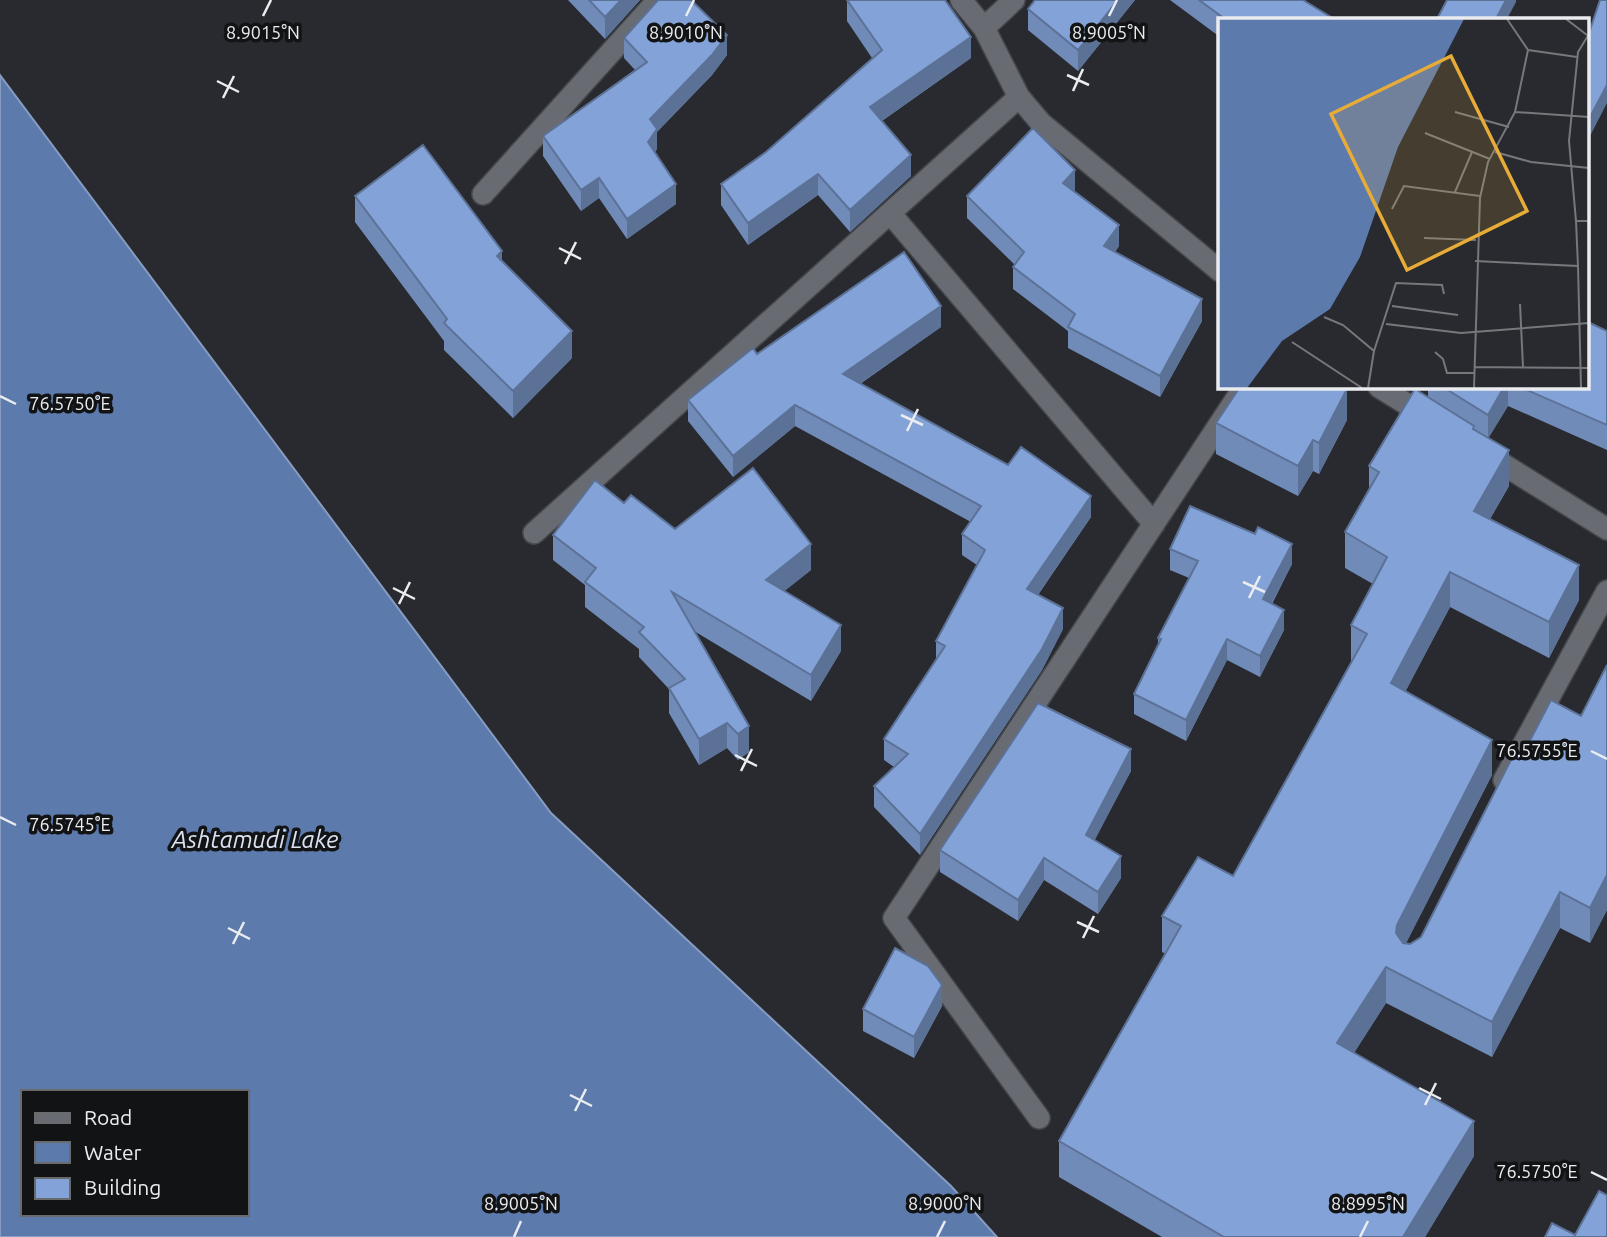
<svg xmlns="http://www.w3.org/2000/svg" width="1607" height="1237" viewBox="0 0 1607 1237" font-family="Ubuntu,sans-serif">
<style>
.water{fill:#5d7aad;stroke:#879cc1;stroke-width:2;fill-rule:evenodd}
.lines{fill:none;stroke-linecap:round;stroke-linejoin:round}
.minor-casing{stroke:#44474b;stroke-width:24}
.minor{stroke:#686b71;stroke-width:21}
.wall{fill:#718bb9}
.shaded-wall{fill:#5c7196}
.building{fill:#83a2d7;stroke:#5c7196;stroke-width:2}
.ticks{fill:none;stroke:#eaecef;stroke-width:2.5}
.labels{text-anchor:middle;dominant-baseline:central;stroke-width:7;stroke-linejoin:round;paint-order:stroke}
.water-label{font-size:24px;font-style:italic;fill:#d9e2f1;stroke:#121315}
.inset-river{fill:none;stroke:#5d7aad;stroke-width:3.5}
.inset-road{fill:none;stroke:#76787c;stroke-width:2}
.view{fill:#e7ac37;fill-opacity:0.15;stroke:#e7ac37;stroke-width:3.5}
.inset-edge{fill:none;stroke:#eaecef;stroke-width:3.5}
.ticks-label{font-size:18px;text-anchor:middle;fill:#eaecef;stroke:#121315;stroke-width:7;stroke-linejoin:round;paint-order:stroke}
</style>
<rect width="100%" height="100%" fill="#282a2f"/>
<path class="water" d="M0 75 551 813 951 1186 997 1237H0ZM23 1092H247V1214H23Z"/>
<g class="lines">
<g class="minor-casing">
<path id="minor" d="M961 0 984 28 1019 97 1041 123 1220 271
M984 28 1014 0
M483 194 658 0
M890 213 1154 524
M1379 387 1431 419
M1485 453 1607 529
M534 533 1019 97
M1504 780 1607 591
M1039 1118 894 918 1244 387"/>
</g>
<use href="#minor" class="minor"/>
</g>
<path class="wall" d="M568 0H640L605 39Z
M847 0 971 58 882 121 911 176 850 232 818 195 748 245 721 205V184L766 152 872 58 847 21Z
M1135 0 1078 71 1028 30V9Z
M1170 0H1303L1334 19H1220V37Z
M624 38 727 55 712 75 657 132V149L655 152 676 204 627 239 599 198 581 211 543 156V136L635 70 624 58Z
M1075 192 1119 246 1115 252 1202 321 1160 397 1068 348V331L1013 289V267L1015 265 967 218V196Z
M355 196 502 261 572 358 513 418 444 350V341L355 222Z
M941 327 860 384 1091 517 1038 595 1063 629 1042 670 920 855 874 807V786L894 767 884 760V739L936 660V641L977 565 962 555V534L971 522 795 426 733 477 688 421V400L757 354Z
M1607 331V450L1508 406 1488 438 1509 486 1490 519 1579 600 1549 658 1450 607 1405 692 1492 775 1406 943 1410 944 1421 937 1522 756 1581 716 1607 665V910L1590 943 1560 928 1492 1057 1386 1003 1354 1053 1474 1156 1425 1237H1162L1059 1177V1141L1166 954 1162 952V916L1233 876 1352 662 1351 661V625L1373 584 1345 568V532L1369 490V466L1428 397V387H1588Z
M1347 420 1319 474 1313 471 1298 496 1216 454V423Z
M624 503 675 529 811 570 784 591 841 651 811 701 694 631 749 752 738 760 727 748 699 765 669 713V689L639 657V649L585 607V585L553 560V535Z
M1170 549 1292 564 1272 604 1284 630 1260 677 1227 660 1186 741 1134 714V694L1158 646V638L1189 578 1170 570Z
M1131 771 1094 840 1121 878 1098 914 1044 880 1018 921 940 872V850Z
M942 1006 914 1058 863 1031V1009Z"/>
<path class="shaded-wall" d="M621 0H640L605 39V17Z
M1118 0H1135L1078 71V50Z
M1506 0H1516V2L1507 19H1496Z
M727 35V55L712 75 657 132V149L648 162V142L650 119Z
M971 37V58L870 129V107Z
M1607 85V103L1588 140V121Z
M911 155V176L850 232V210Z
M1075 170V192L1063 183Z
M818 174V195L748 245V223Z
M599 178V198L581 211V190Z
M676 184V204L627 239V219Z
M1119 225V246L1104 267V246Z
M502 251V278L497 256Z
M1202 299V321L1160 397V376Z
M941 306V327L843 395V374Z
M572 331V358L513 418V391Z
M1504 387H1508V406L1488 439V415Z
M1347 389V420L1319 474V443Z
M795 405V426L733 477V456Z
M1313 440V471L1298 496V466Z
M1509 450V486L1474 547V511Z
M1091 496V517L1027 610V589Z
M811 544V570L766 606V580Z
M1292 544V564L1263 619V599Z
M1579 565V600L1549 658V622Z
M1450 572V607L1391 719V683Z
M1063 608V629L1042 670 920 855V834Z
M1284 610V630L1260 677V656Z
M841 625V651L811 701V675Z
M1227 639V660L1186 741V720Z
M727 723V748L699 765V739Z
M749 726V752L738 760V734Z
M1492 740V775L1397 961 1396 933 1397 925Z
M1131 749V771L1086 857V835Z
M1121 856V878L1098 914V892Z
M1044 858V880L1018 921V900Z
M1607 875V910L1590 943V908Z
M1560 892V928L1492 1057V1022Z
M1386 967V1003L1337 1079V1043Z
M942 985V1006L914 1058V1037Z
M1474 1121V1156L1425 1237H1403Z"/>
<path class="building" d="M589 0H621L605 17Z
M658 0H691L727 35 712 55 650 119 657 129 648 142 676 184 627 219 599 178 581 190 543 136 647 62 624 38Z
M847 0H945L971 37 870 107 911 155 850 210 818 174 748 223 721 184 766 152 882 50Z
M1035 0H1118L1078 50 1028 9Z
M1199 0H1303L1334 19H1225Z
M1447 0H1506L1496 19H1437Z
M1600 0H1607V85L1588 121V32L1589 33Z
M1033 128 1075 170 1063 183 1119 225 1104 246 1202 299 1160 376 1068 327 1075 314 1013 267 1024 252 967 196Z
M423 145 502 251 497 256 572 331 513 391 444 323 447 319 355 196Z
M904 252 941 306 843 374 1008 465 1021 447 1091 496 1027 589 1063 608 1042 649 920 834 874 786 908 754 884 739 945 646 936 641 985 550 962 534 981 506 795 405 733 456 688 400 753 348 757 354Z
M1588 322 1607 331V425L1520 387H1588Z
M1240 387H1342L1347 389 1319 443 1313 440 1298 466 1216 423Z
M1443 387H1504L1488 415Z
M1415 389 1474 426 1473 429 1509 450 1474 511 1579 565 1549 622 1450 572 1391 683 1492 740 1397 925 1396 933 1403 943 1410 944 1421 937 1515 752 1522 756 1551 700 1581 716 1607 665V875L1590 908 1560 892 1492 1022 1386 967 1337 1043 1474 1121 1403 1237H1224L1059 1141 1181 926 1162 916 1198 857 1233 876 1367 634 1351 625 1387 557 1345 532 1379 472 1369 466Z
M753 468 811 544 766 580 841 625 811 675 672 592 749 726 738 734 727 723 699 739 669 688 685 679 639 632 644 627 585 582 596 568 553 535 595 480 624 503 631 495 675 529Z
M1190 506 1255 534 1258 527 1292 544 1263 599 1284 610 1260 656 1227 639 1186 720 1134 694 1161 639 1158 638 1198 561 1170 549Z
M1038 703 1131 749 1086 835 1121 856 1098 892 1044 858 1018 900 940 850Z
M895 948 928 966 942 985 914 1037 863 1009Z
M1599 1191 1607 1195V1237H1545L1552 1223 1575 1235Z"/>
<path class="ticks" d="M263 16 271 0M686 16 694 0M1109 16 1117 0M1067 75 1089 85M217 81 239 92M1073 91 1083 69M223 98 234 76M559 248 581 259M565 264 576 242M0 396 16 404M901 415 923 425M907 431 918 409M1243 582 1265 592M393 588 415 599M1249 598 1260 576M399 604 410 582M1591 751 1607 759M735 755 757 766M741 771 752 749M0 817 16 825M1077 922 1099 932M228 928 250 939M1083 938 1094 916M233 944 244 922M1419 1088 1441 1099M570 1095 592 1106M1425 1105 1436 1083M575 1111 586 1089M1591 1172 1607 1180M514 1237 521 1221M937 1237 945 1221M1360 1237 1368 1221"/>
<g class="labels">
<g class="water-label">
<text x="255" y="839">Ashtamudi Lake</text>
</g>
</g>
<g transform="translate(1218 18)">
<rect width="371" height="371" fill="#282a2f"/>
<path d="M0 1H246L180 129 142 239 112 291 64 323 29 370H0Z" fill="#5d7aad"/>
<path class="inset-river" d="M0 186 73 1"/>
<path class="inset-road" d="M348 1 369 17M371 16 360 34 351 123 358 203H371M310 32 359 39M237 94 291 109M297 94 371 99M207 115 272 141M277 134 313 144 371 150M237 174 254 134M174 191 186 168 262 178M358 203 360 248M206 220 258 222M257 243 360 248 363 370M302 286 305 349M174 288 240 297M106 299 125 307 156 333 150 370M168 306 243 315 371 305M74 324 144 370M156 333 178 265 224 267 226 276M217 334 225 341 229 355H257M257 349 371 350M256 370 262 180 270 144 297 94 310 32 289 1"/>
<path class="view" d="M233 38 309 193 189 252 113 96Z"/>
<rect width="371" height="371" class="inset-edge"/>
</g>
<g class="ticks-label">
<text x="263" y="39">8.9015°N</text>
<text x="686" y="39">8.9010°N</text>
<text x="1109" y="39">8.9005°N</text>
<text x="70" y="410">76.5750°E</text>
<text x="1537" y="757">76.5755°E</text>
<text x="70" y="831">76.5745°E</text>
<text x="1537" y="1178">76.5750°E</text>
<text x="521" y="1210">8.9005°N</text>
<text x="945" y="1210">8.9000°N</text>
<text x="1368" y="1210">8.8995°N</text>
</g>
<rect x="21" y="1090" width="228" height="126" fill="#121315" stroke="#686a6c" stroke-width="2"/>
<rect x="35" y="1113" width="35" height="10" fill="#686b71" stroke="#686a6c" stroke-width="2"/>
<text x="84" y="1125" font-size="21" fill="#eaecef">Road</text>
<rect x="35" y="1142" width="35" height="21" fill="#5d7aad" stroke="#686a6c" stroke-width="2"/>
<text x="84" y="1160" font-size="21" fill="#eaecef">Water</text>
<rect x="35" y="1178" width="35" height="21" fill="#83a2d7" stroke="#686a6c" stroke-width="2"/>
<text x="84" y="1195" font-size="21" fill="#eaecef">Building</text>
</svg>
